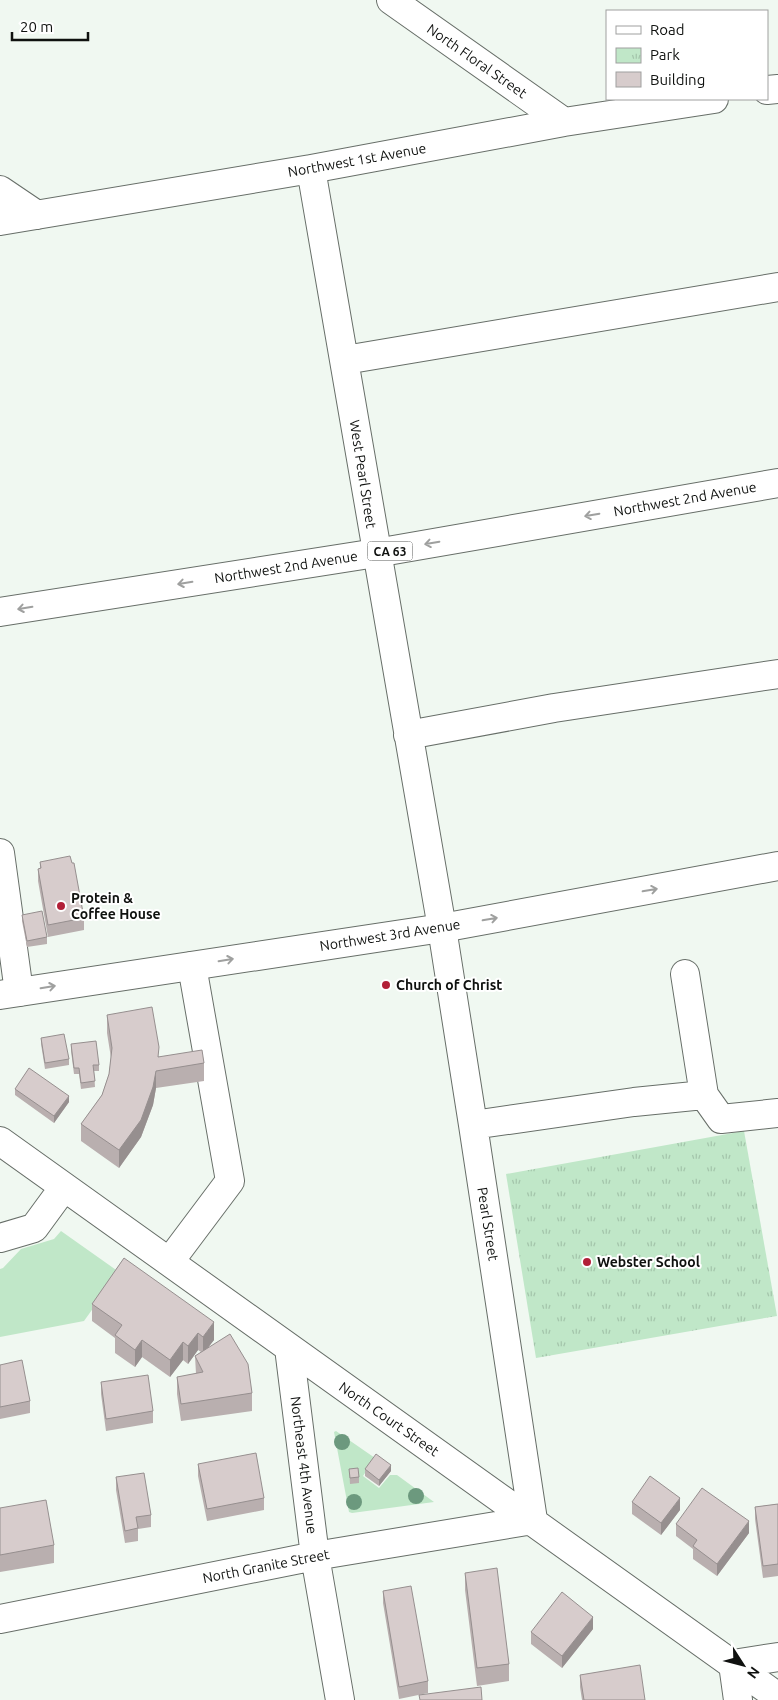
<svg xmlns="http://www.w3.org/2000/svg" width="778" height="1700" viewBox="0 0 778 1700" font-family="Ubuntu,sans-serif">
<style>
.grass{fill:#c0e7c8}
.park{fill:url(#park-tufts)}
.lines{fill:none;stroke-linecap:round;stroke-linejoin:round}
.minor-casing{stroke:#676e68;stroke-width:30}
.major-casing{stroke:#676e68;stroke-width:30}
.minor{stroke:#fff;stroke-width:28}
.major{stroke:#fff;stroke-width:28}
.tree{fill:#6c997e}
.wall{fill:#b9afaf}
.shaded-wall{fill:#968f8f}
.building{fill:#d7cccc;stroke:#968f8f}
.oneway{stroke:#9fa09f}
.poi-dot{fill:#b22038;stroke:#fff;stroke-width:2}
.labels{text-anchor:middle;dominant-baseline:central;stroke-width:4;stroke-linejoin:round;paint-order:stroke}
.shield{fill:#fff;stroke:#575857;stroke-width:1}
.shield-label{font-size:12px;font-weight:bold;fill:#0f110f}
.street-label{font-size:14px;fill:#0f110f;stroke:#fff}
.poi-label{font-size:14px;font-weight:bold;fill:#0f110f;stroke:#fff;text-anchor:start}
</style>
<defs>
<pattern id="park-tufts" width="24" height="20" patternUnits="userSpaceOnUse" patternTransform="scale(1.25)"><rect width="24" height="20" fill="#c0e7c8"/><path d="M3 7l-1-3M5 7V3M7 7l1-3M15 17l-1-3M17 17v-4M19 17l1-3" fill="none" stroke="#a4c5ab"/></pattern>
</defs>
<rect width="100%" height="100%" fill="#f0f8f1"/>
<path class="grass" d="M61 1231 119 1272 84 1321 0 1337V1269L3 1268 21 1249 54 1239Z
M336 1431 375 1458 363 1476 379 1488 390 1475H397L434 1502 352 1513 349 1512 334 1432Z"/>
<path class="park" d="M744 1131 777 1316 536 1358 506 1174Z"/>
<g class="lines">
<g class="minor-casing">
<path id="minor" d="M391 0 564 122
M767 90 778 89
M0 190 37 215
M0 221 311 169 564 122 714 99
M345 360 778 287
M408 735 554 708 778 674
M0 853 19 992
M685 974 704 1095
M473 1125 634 1102 704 1095 721 1119 778 1113
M0 1141 778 1697
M0 1238 34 1228 64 1187
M170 1261 230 1181 192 966
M289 1348 315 1556 340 1700
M0 1619 315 1556 533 1520 473 1125 442 928 311 169
M738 1700 733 1664 778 1657"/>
</g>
<g class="major-casing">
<path id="major" d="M0 612 376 553 778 483
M0 995 442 928 778 866"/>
</g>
<use href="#minor" class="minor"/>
<use href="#major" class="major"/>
</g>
<g class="tree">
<circle cx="342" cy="1442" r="8"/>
<circle cx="416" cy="1496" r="8"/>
<circle cx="354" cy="1502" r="8"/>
</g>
<path class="wall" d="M40 862 84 918V930L48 937 38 881V869H40Z
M22 915 47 937V944L27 947 22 921Z
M107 1015 159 1057 204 1063V1081L156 1088 153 1105 141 1137 119 1168 81 1141V1124L102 1095 109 1074 111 1058 107 1033Z
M41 1038 69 1059V1065L45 1069 41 1044Z
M71 1044 99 1065V1071H94L95 1087 81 1089 79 1074H74L71 1051Z
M15 1089 69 1102 54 1123 15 1095Z
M124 1258 214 1340 207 1349 252 1393V1411L181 1421 177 1394V1377L196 1374 195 1356 201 1352 198 1350 188 1364 183 1360 170 1377 142 1357 135 1367 115 1353V1338L92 1321V1304Z
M0 1365 30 1401V1413L0 1419Z
M101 1382 153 1411V1423L106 1431 101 1394Z
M198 1464 264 1498V1510L207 1521 198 1476Z
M349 1469 359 1477V1483L350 1484Z
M365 1469 391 1471 379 1486 365 1476Z
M116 1477 151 1515V1527L138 1529V1541L125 1543 116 1490Z
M632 1502 680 1510 661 1535 632 1514Z
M778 1504V1576L763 1578 755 1519V1507Z
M0 1508 54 1545V1563L0 1572Z
M676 1524 749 1533 717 1576 693 1559V1549L676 1536Z
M465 1573 509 1664V1681L477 1686 465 1590Z
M383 1591 428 1681V1693L399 1699 383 1603Z
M593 1629 562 1668 531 1644V1632Z
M580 1675 645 1700H582L580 1687Z"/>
<path class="shaded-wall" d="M156 1071V1088L153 1105 141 1137 119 1168V1150Z
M69 1096V1102L54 1123V1116Z
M214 1322V1340L203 1354V1337Z
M198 1333V1350L188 1364V1346Z
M142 1340V1357L135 1367V1350Z
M183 1342V1360L170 1377V1360Z
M391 1465V1471L379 1486V1480Z
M680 1498V1510L661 1535V1523Z
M749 1521V1533L717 1576V1564Z
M593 1617V1629L562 1668V1656Z"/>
<path class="building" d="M70 856 72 863H74L84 918 48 925 38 869 41 868 40 862Z
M42 911 47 937 27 941 22 915Z
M152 1007 159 1047 158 1057 202 1050 204 1063 156 1071 153 1087 141 1120 119 1150 81 1124 102 1095 109 1074 112 1048 107 1015Z
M64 1034 69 1059 45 1063 41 1038Z
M96 1041 99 1065H93L95 1081 81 1083 79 1068H74L71 1044Z
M29 1068 69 1096 54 1116 15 1089Z
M124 1258 214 1322 203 1337 198 1333 188 1346 183 1342 170 1360 142 1340 135 1350 115 1335 122 1325 92 1304Z
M230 1334 248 1364 252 1393 181 1404 177 1377 203 1372 195 1356Z
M22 1360 30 1401 0 1407V1365Z
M148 1375 153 1411 106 1419 101 1382Z
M256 1453 264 1498 207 1509 198 1464Z
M376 1454 391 1465 379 1480 365 1469Z
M358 1468 359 1477 350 1478 349 1469Z
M144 1473 151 1515 136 1517 138 1528 125 1531 116 1477Z
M650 1476 680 1498 661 1523 632 1502Z
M702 1488 749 1521 717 1564 693 1546 697 1540 676 1524Z
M46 1500 54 1545 0 1555V1508Z
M778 1504V1564L763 1566 755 1507Z
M497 1568 509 1664 477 1668 465 1573Z
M411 1586 428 1681 399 1687 383 1591Z
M562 1592 593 1617 562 1656 531 1632Z
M640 1665 645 1700H584L580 1675Z
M481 1687 482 1700H420L419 1695Z"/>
<defs><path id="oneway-shaft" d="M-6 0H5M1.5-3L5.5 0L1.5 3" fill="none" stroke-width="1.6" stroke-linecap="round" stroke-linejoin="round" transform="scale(1.25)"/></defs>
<g class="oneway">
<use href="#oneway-shaft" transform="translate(592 515) rotate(170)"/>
<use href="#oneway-shaft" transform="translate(432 543) rotate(170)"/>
<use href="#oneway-shaft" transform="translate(185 583) rotate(171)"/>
<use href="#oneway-shaft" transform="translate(25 608) rotate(171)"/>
<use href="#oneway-shaft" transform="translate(650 890) rotate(-10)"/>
<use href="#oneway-shaft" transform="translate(490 919) rotate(-10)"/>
<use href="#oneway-shaft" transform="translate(226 960) rotate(-9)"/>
<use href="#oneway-shaft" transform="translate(48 987) rotate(-9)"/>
</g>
<g class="poi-dot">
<circle cx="61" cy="906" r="5"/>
<circle cx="386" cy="985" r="5"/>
<circle cx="587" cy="1262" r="5"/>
</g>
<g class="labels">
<rect class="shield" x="367.5" y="541.5" width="45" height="19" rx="4"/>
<g class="shield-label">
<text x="390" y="551">CA 63</text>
</g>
<g class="street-label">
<text transform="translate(477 61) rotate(35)">North Floral Street</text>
<text transform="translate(357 160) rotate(-10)">Northwest 1st Avenue</text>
<text transform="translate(363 474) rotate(81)">West Pearl Street</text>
<text transform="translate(685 499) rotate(-10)">Northwest 2nd Avenue</text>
<text transform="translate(286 567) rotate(-9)">Northwest 2nd Avenue</text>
<text transform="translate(390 935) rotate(-9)">Northwest 3rd Avenue</text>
<text transform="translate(488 1224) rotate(81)">Pearl Street</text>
<text transform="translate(389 1419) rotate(35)">North Court Street</text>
<text transform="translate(304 1465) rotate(83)">Northeast 4th Avenue</text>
<text transform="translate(266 1566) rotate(-11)">North Granite Street</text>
</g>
<g class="poi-label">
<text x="71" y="898">Protein &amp;<tspan x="71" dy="16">Coffee House</tspan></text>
<text x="396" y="985">Church of Christ</text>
<text x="597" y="1262">Webster School</text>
</g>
</g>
<rect x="606" y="10" width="162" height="90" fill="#ffffff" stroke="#9fa09f"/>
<rect x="616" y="26" width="25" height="8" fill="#ffffff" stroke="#9fa09f"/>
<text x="650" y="35" font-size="15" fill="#0f110f">Road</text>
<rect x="616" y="48" width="25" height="15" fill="url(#park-tufts)" stroke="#9fa09f"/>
<text x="650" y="60" font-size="15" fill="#0f110f">Park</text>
<rect x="616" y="72" width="25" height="15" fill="#d7cccc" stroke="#9fa09f"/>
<text x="650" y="85" font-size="15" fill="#0f110f">Building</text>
<g transform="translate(743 1665) rotate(126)" stroke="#ffffff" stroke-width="4" paint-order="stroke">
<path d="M0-4L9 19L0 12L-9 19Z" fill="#0f110f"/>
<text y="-8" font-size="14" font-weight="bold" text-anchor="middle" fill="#0f110f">N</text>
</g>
<path d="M12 32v8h76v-8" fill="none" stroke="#0f110f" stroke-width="2.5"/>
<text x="20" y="32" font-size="15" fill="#0f110f" stroke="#ffffff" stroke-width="4" paint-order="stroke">20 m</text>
</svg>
